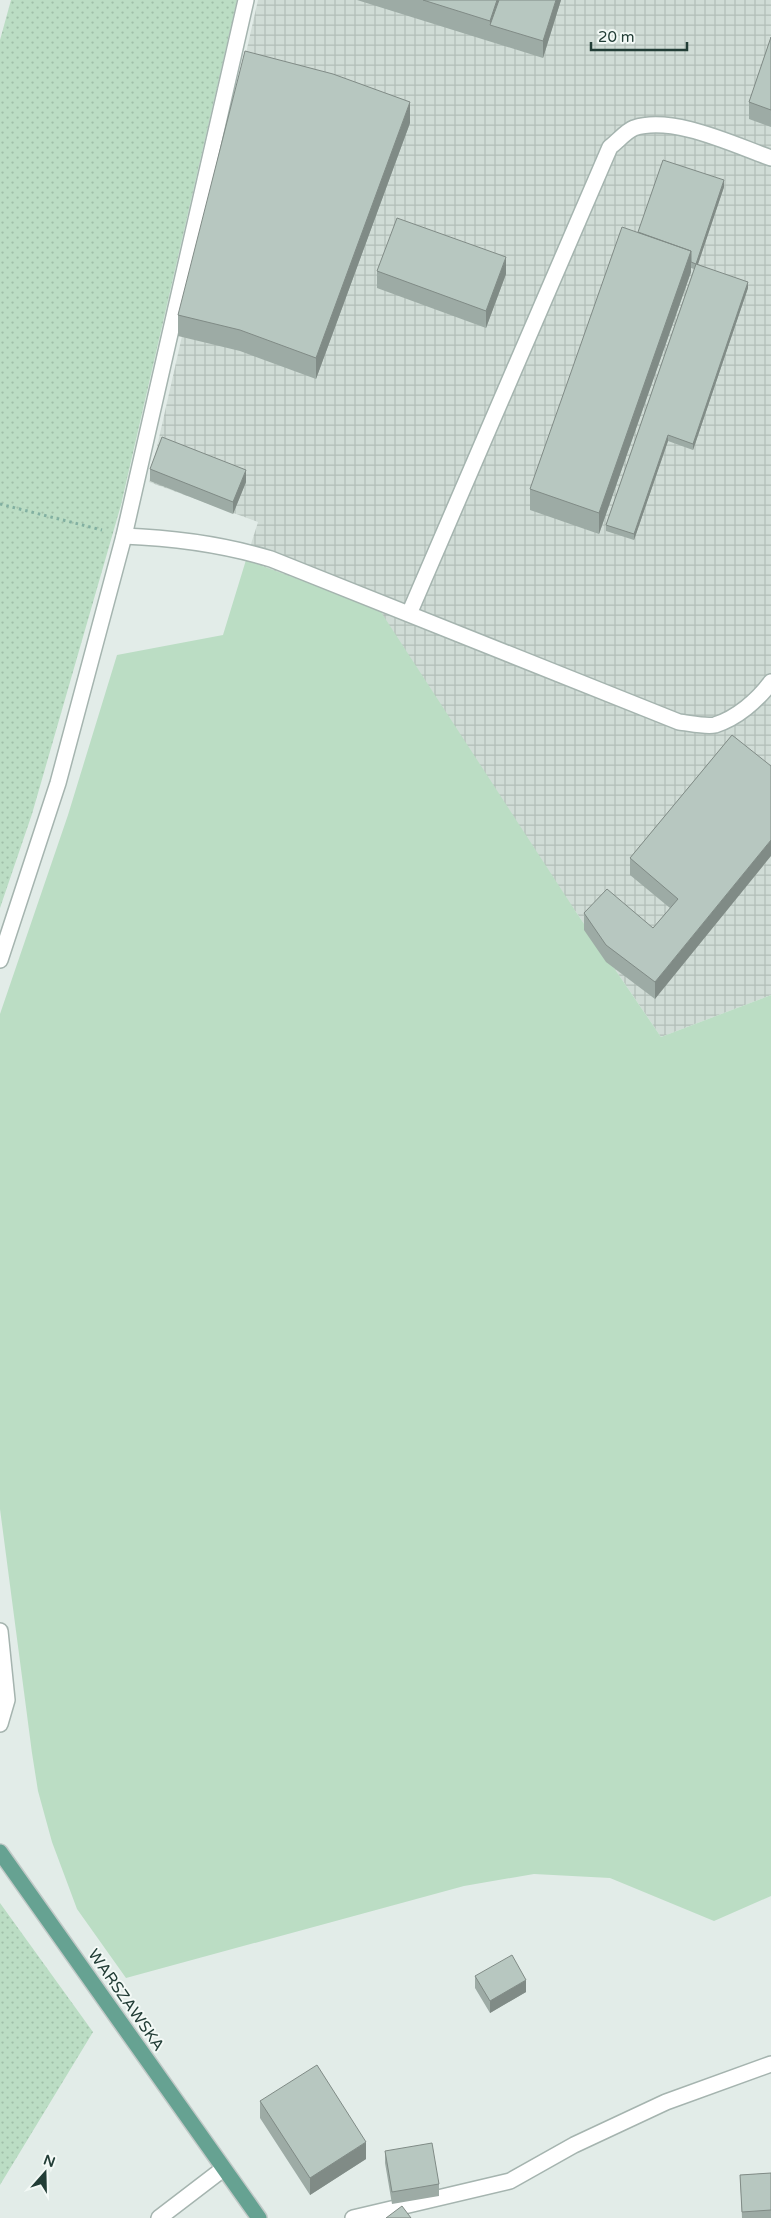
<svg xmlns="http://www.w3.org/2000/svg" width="771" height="2218" viewBox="0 0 771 2218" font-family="'Varela Round',sans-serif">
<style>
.industrial{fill:url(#industrial-grid)}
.grass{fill:url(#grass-dots)}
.garden{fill:#bbddc4}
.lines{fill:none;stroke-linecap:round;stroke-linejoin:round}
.lane-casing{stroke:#a5b4af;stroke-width:18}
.street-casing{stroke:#a5b4af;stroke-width:18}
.primary-casing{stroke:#c1c9c7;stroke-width:18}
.path{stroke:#82b0a1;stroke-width:3;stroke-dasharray:2.5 4;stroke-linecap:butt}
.lane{stroke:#fff;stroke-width:15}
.street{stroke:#fff;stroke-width:15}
.primary{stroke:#66a292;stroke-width:15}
.wall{fill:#9daba5}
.shaded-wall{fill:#808b86}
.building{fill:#b7c7c0;stroke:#808b86}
.labels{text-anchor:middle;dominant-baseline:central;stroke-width:4;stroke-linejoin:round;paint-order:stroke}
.street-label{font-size:16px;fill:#223d36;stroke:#f3f9f6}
</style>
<defs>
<pattern id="industrial-grid" width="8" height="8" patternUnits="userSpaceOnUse" patternTransform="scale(1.25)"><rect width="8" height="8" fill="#d0dcd6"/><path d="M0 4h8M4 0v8" fill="none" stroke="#b2beb8"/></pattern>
<pattern id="grass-dots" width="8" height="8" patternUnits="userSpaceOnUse" patternTransform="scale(1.25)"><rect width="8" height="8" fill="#bbddc4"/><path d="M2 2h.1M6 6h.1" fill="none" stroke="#a0bfa9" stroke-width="1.8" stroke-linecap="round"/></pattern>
</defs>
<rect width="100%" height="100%" fill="#e2ece8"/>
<path class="industrial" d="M258 0H771V995L661 1037 576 912 246 560 258 522 149 482Z"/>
<path class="grass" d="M11 0H237L121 505 32 814 0 908V40Z
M0 1903 93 2032 0 2185Z"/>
<path class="garden" d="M246 560 379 609 576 912 661 1037 771 995V1896L714 1921 610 1878 534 1874 464 1886 126 1978 77 1909 52 1842 38 1791 32 1753 0 1509V1014L68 815 117 655 223 635Z"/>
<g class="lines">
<g class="lane-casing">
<path id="lane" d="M124 536C175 538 222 544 271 559L679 722C689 723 705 727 715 725 737 718 758 700 771 682
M409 614 610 147C617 142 626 131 634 128 673 115 734 145 771 158
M159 2218 223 2169
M353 2218 510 2181 574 2145 666 2102 771 2064"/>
</g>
<g class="street-casing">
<path id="street" d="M0 960 58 783 124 536 246 0
M0 1631 7 1700 0 1724"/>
</g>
<g class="primary-casing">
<path id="primary" d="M0 1852 259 2218"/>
</g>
<path class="path" d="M0 504 102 530"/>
<use href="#lane" class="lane"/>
<use href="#street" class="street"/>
<use href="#primary" class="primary"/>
</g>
<path class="wall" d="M357 0H561L543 58Z
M771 37V127L749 119V102Z
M410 123 316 379 240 351 178 336V315Z
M724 187 698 264 748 288 693 450 668 441 634 540 606 531V525L694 269 691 268V272L599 534 530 510V489L638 232Z
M377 271 506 274 486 328 377 288Z
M150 469 246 482 233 514 150 481Z
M732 735 655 999 606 962 584 930V913L653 928 670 908 630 875V858Z
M475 1976 526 1992 490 2013 475 1988Z
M260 2101 366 2159 310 2195 260 2118Z
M385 2151 439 2184V2196L392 2204 385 2163Z
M771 2173V2218H742L740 2175Z"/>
<path class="shaded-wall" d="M497 0H504L490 25V21Z
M556 0H561L543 58V41Z
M410 102V123L316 379V358Z
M724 180V187L696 270V264Z
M691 251V272L599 534V513Z
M506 257V274L486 328V311Z
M748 282V288L693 450V444Z
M668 435V441L634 540V534Z
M246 470V482L233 514V502Z
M771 840V856L655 999V982Z
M526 1980V1992L490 2013V2001Z
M366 2142V2159L310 2195V2178Z"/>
<path class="building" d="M423 0H497L490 21Z
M499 0H556L543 41 490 25Z
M771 37V110L749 102Z
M245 51 333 74 410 102 316 358 240 330 178 315Z
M663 160 724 180 696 264 748 282 693 444 668 435 634 534 606 525 696 264 691 262V251L638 232Z
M397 218 506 257 486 311 377 271Z
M622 227 691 251 599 513 530 489Z
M162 437 246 470 233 502 150 469Z
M732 735 771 766V840L655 982 606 945 584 913 607 889 653 928 678 899 630 858Z
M512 1955 526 1980 490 2001 475 1976Z
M317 2065 366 2142 310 2178 260 2101Z
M432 2143 439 2184 392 2192 385 2151Z
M771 2173V2210L742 2212 740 2175Z
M402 2206 411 2218H386Z"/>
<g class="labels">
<g class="street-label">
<text transform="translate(126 2000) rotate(55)">WARSZAWSKA</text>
</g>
</g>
<g transform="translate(45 2173) rotate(20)" stroke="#f3f9f6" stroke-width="4" paint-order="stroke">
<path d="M0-4L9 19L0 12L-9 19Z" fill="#223d36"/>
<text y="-8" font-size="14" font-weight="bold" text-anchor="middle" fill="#223d36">N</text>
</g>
<path d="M591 42v8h96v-8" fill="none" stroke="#223d36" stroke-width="2.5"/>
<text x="598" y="42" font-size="15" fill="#223d36" stroke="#f3f9f6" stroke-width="4" paint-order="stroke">20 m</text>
</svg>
